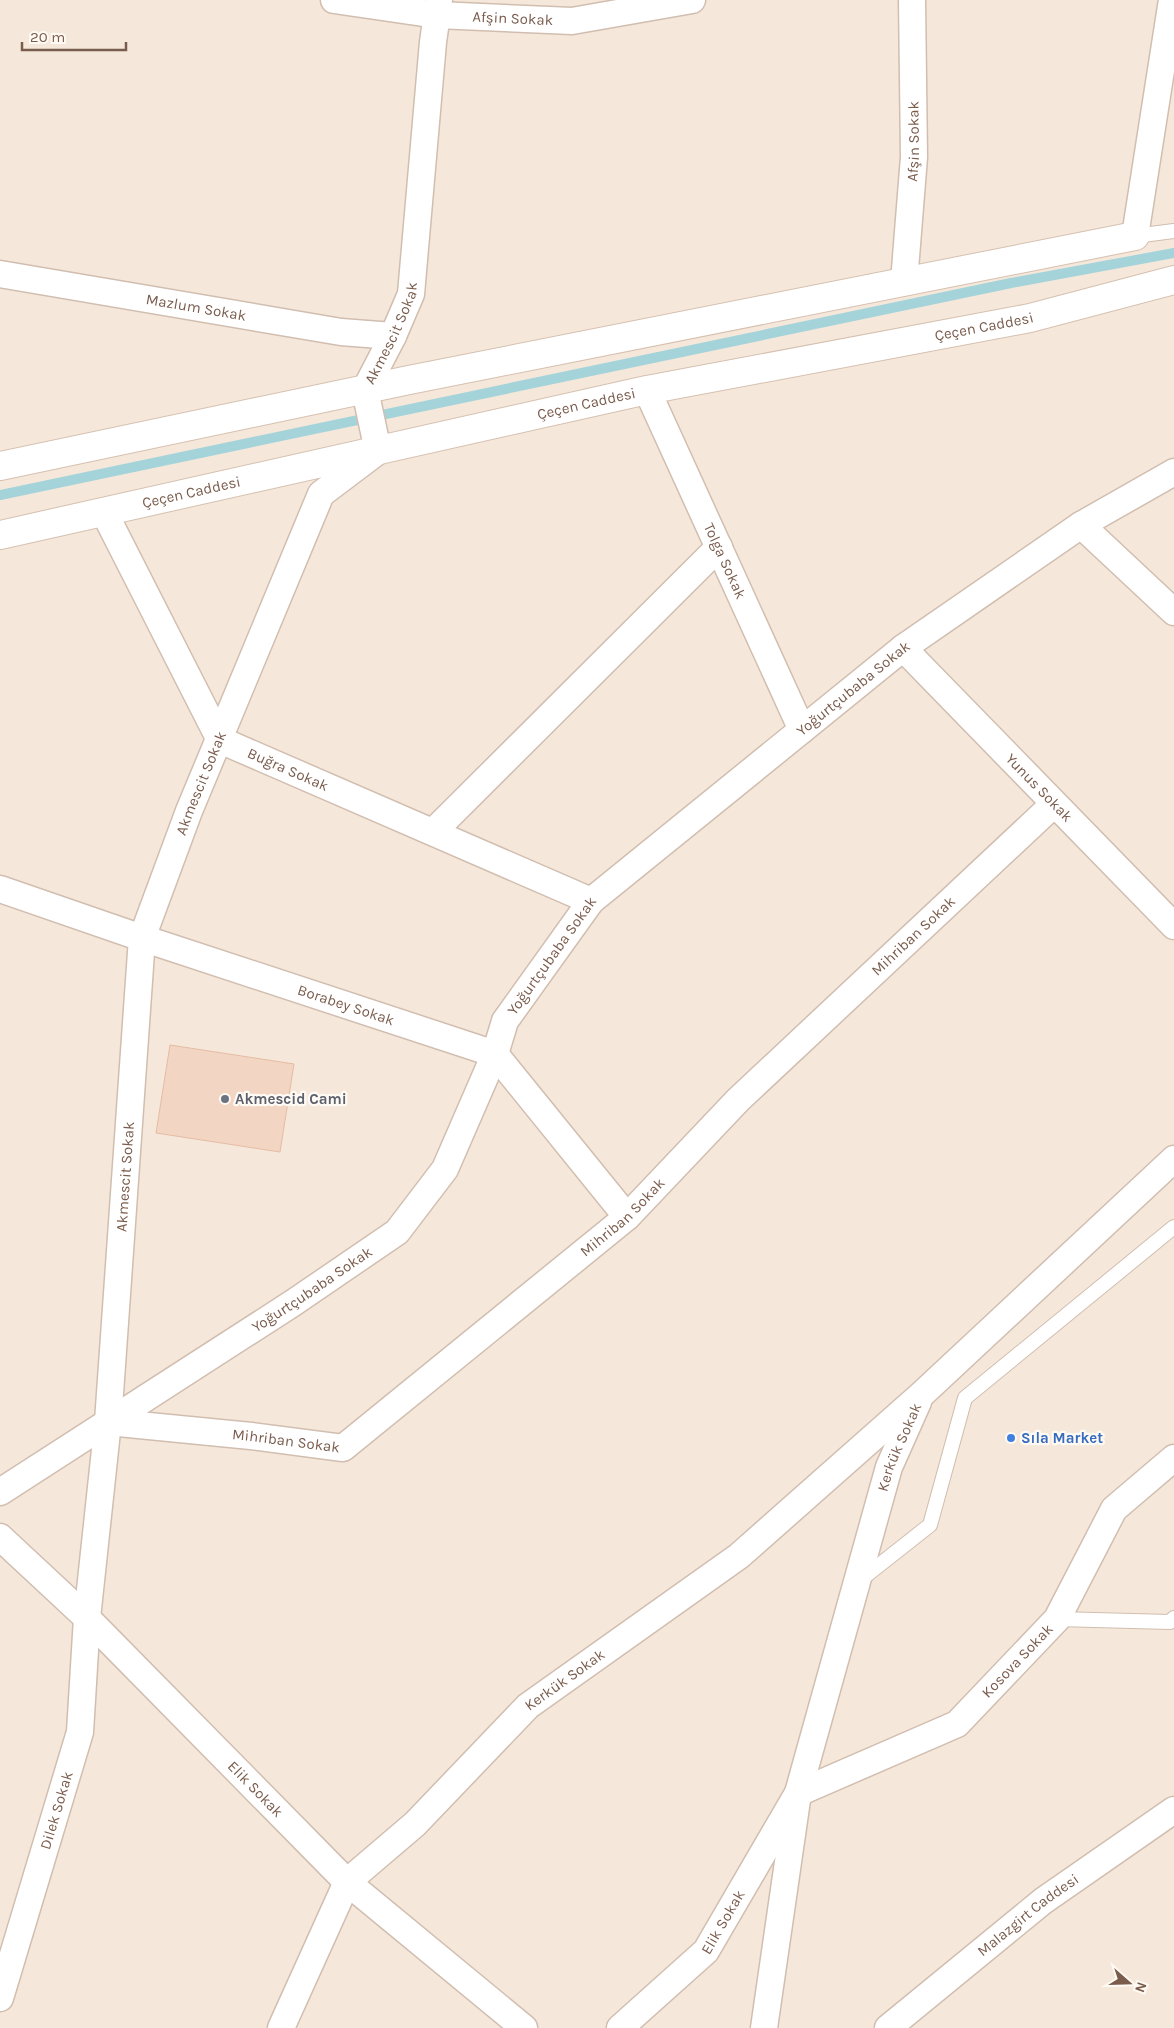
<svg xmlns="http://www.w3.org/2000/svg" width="1174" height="2028" viewBox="0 0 1174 2028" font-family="Karla,sans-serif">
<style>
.residential{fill:#f5e8da}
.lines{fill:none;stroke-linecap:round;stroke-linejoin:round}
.stream{stroke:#a5d3da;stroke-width:10}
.building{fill:#f3d5c3;stroke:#e6bba3}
.lane-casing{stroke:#d1beb0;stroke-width:16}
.street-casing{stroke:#d1beb0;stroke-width:29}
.secondary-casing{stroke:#d6c0b0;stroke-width:30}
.lane{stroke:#fff;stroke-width:14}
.street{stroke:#fff;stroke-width:26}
.secondary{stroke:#fff;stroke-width:28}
.worship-dot{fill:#6b7280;stroke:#fffaf3;stroke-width:2}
.shop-dot{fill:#3f7fe0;stroke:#fffaf3;stroke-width:2}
.labels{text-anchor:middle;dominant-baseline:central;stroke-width:4.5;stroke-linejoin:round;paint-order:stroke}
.street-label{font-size:15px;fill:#7a5c4d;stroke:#fffaf3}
.worship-label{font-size:15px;font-weight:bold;fill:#5b616d;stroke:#fffaf3;text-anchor:start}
.shop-label{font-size:15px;font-weight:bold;fill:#366cbe;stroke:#fffaf3;text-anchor:start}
</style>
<rect width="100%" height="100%" fill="#fdf6ec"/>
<path class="residential" d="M0 0H1174V2028H0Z"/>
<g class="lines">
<path class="stream" d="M0 495 1011 283 1174 253"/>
</g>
<path class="building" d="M170 1045 294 1064 280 1152 156 1133Z"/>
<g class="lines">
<g class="lane-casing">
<path id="lane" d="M1135 236 1174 231
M859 1581 930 1525 965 1398 1174 1227
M1057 1619 1170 1622 1174 1618"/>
</g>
<g class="street-casing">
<g id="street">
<path id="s1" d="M334 0 437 15 572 21 692 0"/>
<path d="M1135 236 1172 0"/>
<path id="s2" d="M0 274 341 332 393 336"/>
<path id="s3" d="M904 282 914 157 912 0"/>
<path id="s4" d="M647 390 802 730"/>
<path id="s5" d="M104 512 220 740 591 901"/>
<path d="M1081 525 1174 612"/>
<path id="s6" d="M903 648 1174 926"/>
<path d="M433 832 719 547"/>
<path id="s7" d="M0 889 142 938 495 1054 627 1217"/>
<path id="s8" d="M108 1422 251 1436 343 1448 627 1217 738 1100 1054 804"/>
<path id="s9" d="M0 1492 293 1303 397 1232 445 1169 495 1054 505 1021 591 901 903 648 1081 525 1174 472"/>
<path id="s10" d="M0 1537 87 1618 347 1882 524 2028"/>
<path id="s11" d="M0 1998 80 1732 87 1618 108 1422 142 938 189 811 321 494 378 451 365 390 393 336 411 294 433 42 439 0"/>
<path id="s12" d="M281 2028 347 1882 415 1824 528 1706 739 1556 921 1395 1174 1159"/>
<path id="s13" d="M620 2028 706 1951 798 1793 957 1724 1057 1619 1114 1509 1174 1458"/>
<path id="s14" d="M764 2028 798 1793 889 1467 918 1402"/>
<path id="s15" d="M888 2028 1043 1901 1174 1810"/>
</g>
</g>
<g class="secondary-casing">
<g id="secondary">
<path d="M0 466 409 380 1135 236"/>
<path id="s16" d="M0 535 647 390 1030 318 1174 280"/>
</g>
</g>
<use href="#lane" class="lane"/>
<use href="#street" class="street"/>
<use href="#secondary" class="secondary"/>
</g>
<circle class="worship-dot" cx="225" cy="1099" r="5"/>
<circle class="shop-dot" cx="1011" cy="1438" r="5"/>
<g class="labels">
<g class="street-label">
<text stroke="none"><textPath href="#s1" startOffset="180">Afşin Sokak</textPath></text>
<text stroke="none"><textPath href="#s3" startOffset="141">Afşin Sokak</textPath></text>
<text stroke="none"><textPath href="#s2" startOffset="199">Mazlum Sokak</textPath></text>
<text stroke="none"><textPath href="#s16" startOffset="1006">Çeçen Caddesi</textPath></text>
<text stroke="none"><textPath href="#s11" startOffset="1750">Akmescit Sokak</textPath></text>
<text stroke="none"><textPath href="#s16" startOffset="601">Çeçen Caddesi</textPath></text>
<text stroke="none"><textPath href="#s16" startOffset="196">Çeçen Caddesi</textPath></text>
<text stroke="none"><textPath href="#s4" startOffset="188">Tolga Sokak</textPath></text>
<text stroke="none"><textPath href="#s9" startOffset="1199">Yoğurtçubaba Sokak</textPath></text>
<text stroke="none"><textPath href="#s5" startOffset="330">Buğra Sokak</textPath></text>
<text stroke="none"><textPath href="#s11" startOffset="1240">Akmescit Sokak</textPath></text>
<text stroke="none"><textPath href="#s6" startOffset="195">Yunus Sokak</textPath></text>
<text stroke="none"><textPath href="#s8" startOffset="1004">Mihriban Sokak</textPath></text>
<text stroke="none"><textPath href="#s9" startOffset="794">Yoğurtçubaba Sokak</textPath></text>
<text stroke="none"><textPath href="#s7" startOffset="365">Borabey Sokak</textPath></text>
<text stroke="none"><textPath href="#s11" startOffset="835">Akmescit Sokak</textPath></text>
<text stroke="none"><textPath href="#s8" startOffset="599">Mihriban Sokak</textPath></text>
<text stroke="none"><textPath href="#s9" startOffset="372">Yoğurtçubaba Sokak</textPath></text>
<text stroke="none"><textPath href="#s8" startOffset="179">Mihriban Sokak</textPath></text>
<text stroke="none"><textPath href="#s14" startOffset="598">Kerkük Sokak</textPath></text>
<text stroke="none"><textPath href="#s13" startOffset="559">Kosova Sokak</textPath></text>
<text stroke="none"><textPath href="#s12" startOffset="458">Kerkük Sokak</textPath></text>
<text stroke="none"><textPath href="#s10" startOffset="359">Elik Sokak</textPath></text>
<text stroke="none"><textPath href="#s11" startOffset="196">Dilek Sokak</textPath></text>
<text stroke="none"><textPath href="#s15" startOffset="180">Malazgirt Caddesi</textPath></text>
<text stroke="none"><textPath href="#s13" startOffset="149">Elik Sokak</textPath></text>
</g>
<g class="worship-label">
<text x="235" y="1099">Akmescid Cami</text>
</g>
<g class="shop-label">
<text x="1021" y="1438">Sıla Market</text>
</g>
</g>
<g transform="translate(1129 1983) rotate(110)" stroke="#fffaf3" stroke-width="4" paint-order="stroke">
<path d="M0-4L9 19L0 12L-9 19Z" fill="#7a5c4d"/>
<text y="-8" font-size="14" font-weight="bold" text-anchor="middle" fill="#7a5c4d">N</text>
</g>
<path d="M22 42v8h104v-8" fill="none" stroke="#7a5c4d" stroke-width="2.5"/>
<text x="30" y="42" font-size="15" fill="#7a5c4d" stroke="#fffaf3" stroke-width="4" paint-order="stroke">20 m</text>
</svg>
